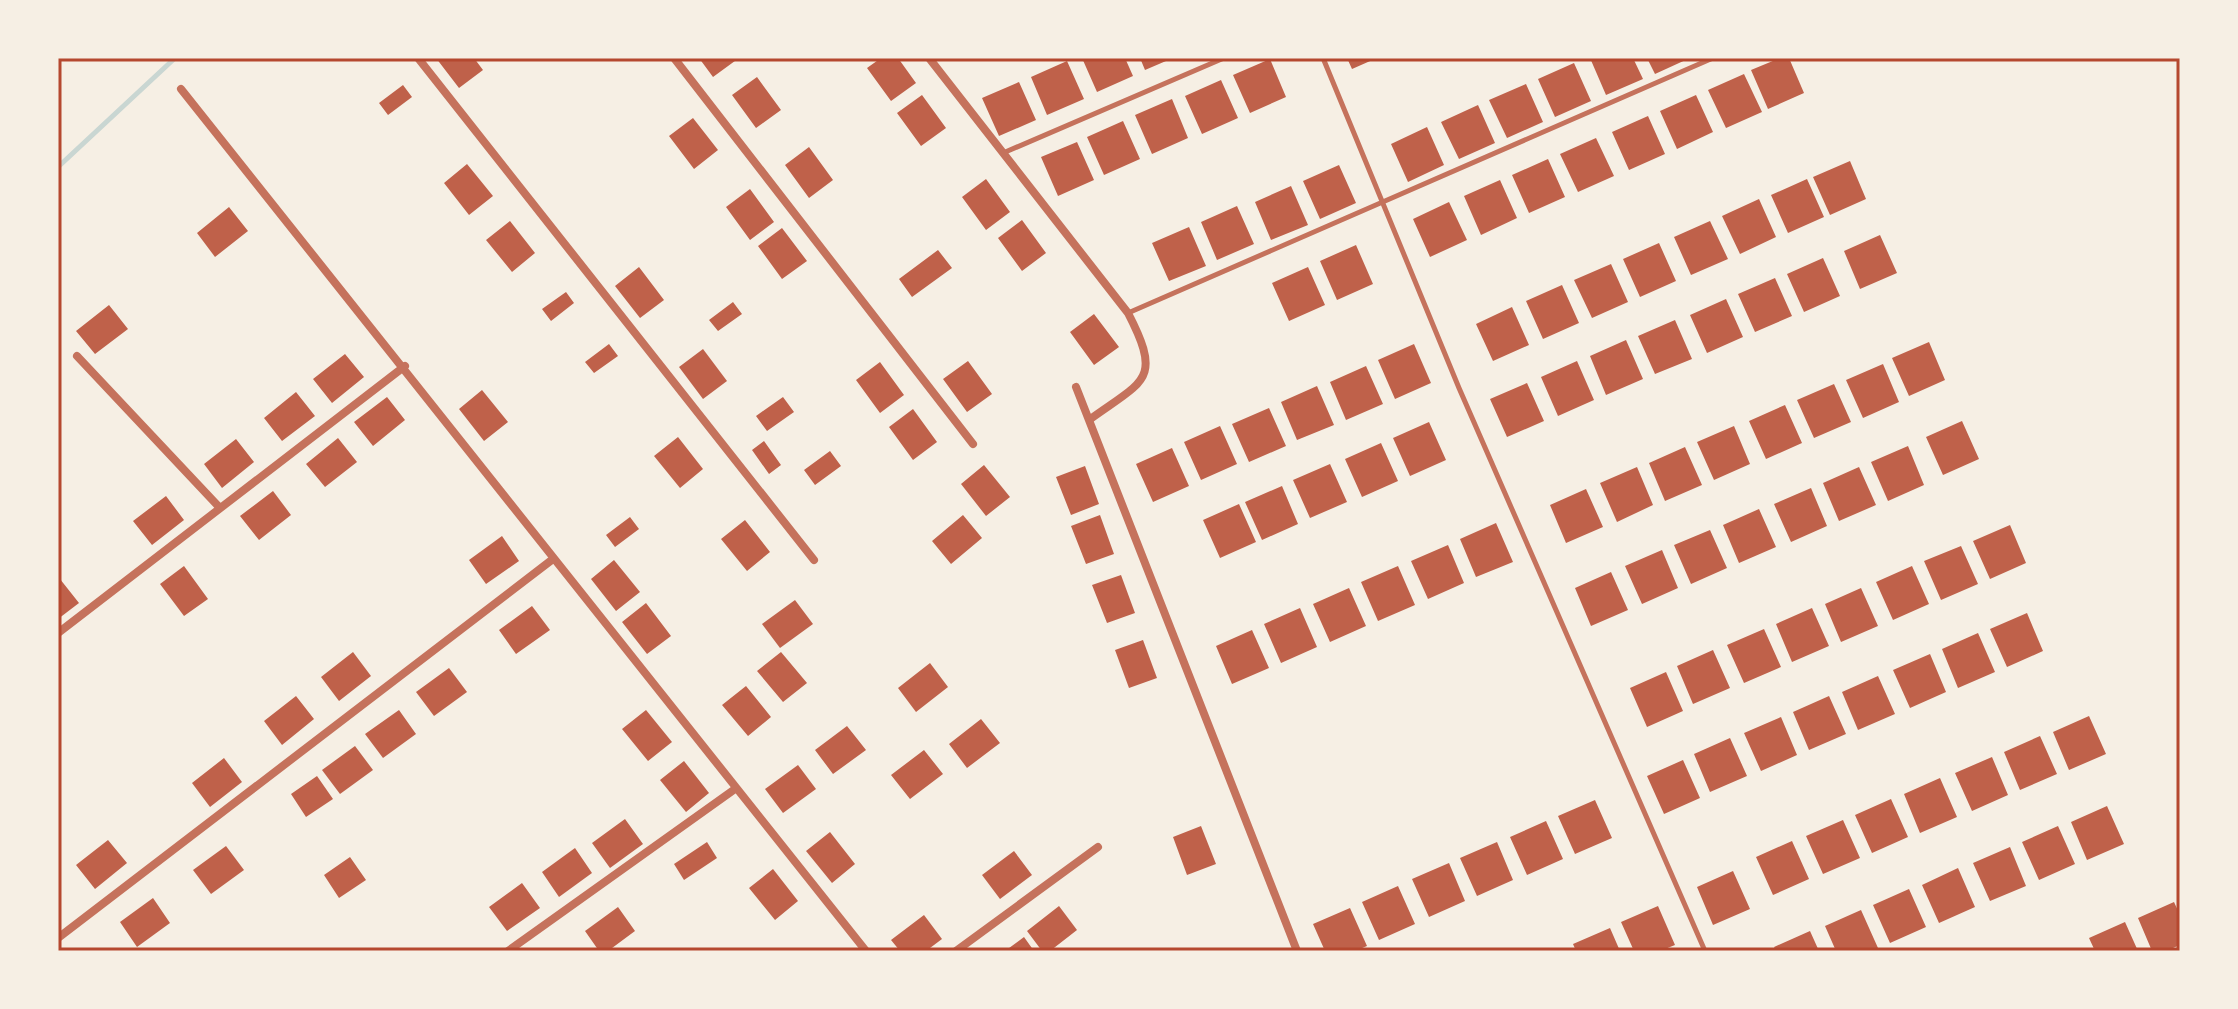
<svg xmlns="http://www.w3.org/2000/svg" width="2238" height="1009" viewBox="0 0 2238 1009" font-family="Ubuntu,sans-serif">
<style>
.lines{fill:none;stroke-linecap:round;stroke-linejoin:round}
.stream{stroke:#c9d6d2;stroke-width:5}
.building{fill:#bf614a}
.service{stroke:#c5725c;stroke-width:5}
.minor{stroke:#c5725c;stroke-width:8}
.neatline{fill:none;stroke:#b5482f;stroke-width:3}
</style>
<rect width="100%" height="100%" fill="#f6efe4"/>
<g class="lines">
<path class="stream" d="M58 167 175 58"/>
</g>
<path class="building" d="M436 58H474L483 70 459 88Z
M699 58H739L713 77Z
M881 58H898L916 83 891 101 867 68Z
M1082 58H1125L1133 76 1097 92Z
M1140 58H1173L1145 70Z
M1347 58H1377L1352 69Z
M1590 58H1633L1643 79 1606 95Z
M1647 58H1690L1655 74Z
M1780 58H1789L1804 93 1768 109 1751 70Z
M1270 59 1286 97 1250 113 1233 75Z
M1067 61 1084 99 1047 115 1031 77Z
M1574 63 1591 101 1555 117 1538 79Z
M1744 74 1762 112 1726 128 1708 90Z
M757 77 781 110 756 128 732 95Z
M1221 80 1238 118 1202 134 1185 96Z
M1019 82 1036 120 999 136 982 98Z
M1526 84 1543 122 1507 138 1489 100Z
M403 85 412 97 388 115 379 103Z
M922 95 946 128 921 146 897 113Z
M1696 95 1713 132 1677 149 1660 111Z
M1172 99 1188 138 1152 154 1135 115Z
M1478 105 1495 143 1459 159 1441 122Z
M1648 116 1665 154 1629 170 1612 132Z
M693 118 718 150 694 169 669 136Z
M1123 121 1140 159 1104 175 1087 137Z
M1427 127 1444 165 1408 182 1391 144Z
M1596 138 1614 176 1578 192 1560 154Z
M1077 142 1094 180 1058 196 1041 157Z
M809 147 833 180 809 198 785 165Z
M1548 159 1565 197 1529 213 1512 175Z
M1850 161 1866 199 1830 215 1813 177Z
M467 164 493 196 469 215 444 183Z
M1339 165 1356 203 1320 219 1303 181Z
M986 179 1010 212 986 230 962 197Z
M1807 179 1824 217 1788 233 1771 195Z
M1500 180 1517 218 1481 235 1464 196Z
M1291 186 1308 225 1271 240 1255 202Z
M750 189 774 222 750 240 726 207Z
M1759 199 1776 237 1740 254 1722 216Z
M1449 202 1467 240 1430 257 1413 219Z
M1237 206 1254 244 1217 260 1201 222Z
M229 207 248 231 215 257 197 233Z
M1022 220 1046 253 1022 271 998 238Z
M510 221 535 253 512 272 486 240Z
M1710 221 1728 259 1691 275 1674 237Z
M1189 227 1206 266 1169 281 1152 243Z
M782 228 807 261 782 279 758 246Z
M1880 235 1897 273 1860 289 1844 251Z
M1659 243 1676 281 1640 297 1623 259Z
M1356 245 1373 284 1337 300 1320 261Z
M938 250 952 268 912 297 899 279Z
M1823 258 1840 296 1804 312 1787 274Z
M1611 264 1628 302 1592 318 1574 280Z
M639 267 664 300 640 318 615 286Z
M1308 267 1325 305 1289 321 1272 283Z
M1775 278 1792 316 1755 332 1738 294Z
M1562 285 1579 323 1543 339 1526 301Z
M566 292 574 303 551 321 542 309Z
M1726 299 1743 337 1707 353 1690 315Z
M733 302 742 314 718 331 709 320Z
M109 305 128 329 95 354 76 331Z
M1512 307 1529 345 1493 361 1476 324Z
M1094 314 1119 347 1094 365 1070 332Z
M1675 320 1692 359 1655 374 1638 336Z
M1626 340 1643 379 1606 395 1590 356Z
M1929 342 1945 380 1909 396 1892 358Z
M609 344 618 356 594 373 585 362Z
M1414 344 1431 383 1395 399 1378 360Z
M703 349 727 381 703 399 679 367Z
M345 354 364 377 332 403 313 379Z
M968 361 992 394 967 412 943 379Z
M1577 361 1594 400 1558 416 1541 377Z
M880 362 904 395 880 413 856 380Z
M1883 364 1899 402 1863 418 1846 380Z
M1366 366 1383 404 1346 420 1330 382Z
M1527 383 1544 421 1507 437 1490 399Z
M1834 384 1851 422 1814 438 1797 400Z
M1317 386 1334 425 1297 440 1281 402Z
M482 390 508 422 484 441 459 409Z
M296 392 315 416 282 441 264 418Z
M387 397 405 420 373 446 354 422Z
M783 397 794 412 767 431 756 416Z
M1785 405 1802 443 1766 459 1749 421Z
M1269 408 1286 446 1249 462 1232 424Z
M913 409 937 442 913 460 889 427Z
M1962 421 1979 459 1943 475 1926 437Z
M1429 422 1446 460 1410 476 1393 438Z
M1220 426 1237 464 1201 480 1184 442Z
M1734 426 1750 464 1714 480 1697 442Z
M678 437 703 469 680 488 654 456Z
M338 438 357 462 325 487 306 464Z
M236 439 254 462 222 488 204 464Z
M764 441 781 465 769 474 752 450Z
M1381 443 1398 481 1362 497 1345 459Z
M1908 446 1924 485 1888 501 1871 462Z
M1685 447 1702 485 1665 501 1649 463Z
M1172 448 1189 486 1153 502 1136 464Z
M830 451 841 466 815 485 804 470Z
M1330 464 1347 502 1310 518 1293 480Z
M984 465 1010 497 986 516 961 484Z
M1085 466 1099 504 1071 515 1056 477Z
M1637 467 1653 505 1617 522 1600 483Z
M1859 467 1876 505 1839 521 1823 483Z
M1282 486 1298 524 1262 540 1245 502Z
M1811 488 1827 526 1791 542 1774 504Z
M1586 489 1603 527 1566 543 1550 505Z
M273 491 291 515 259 540 240 516Z
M166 496 184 520 152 545 133 521Z
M1239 504 1256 542 1220 558 1203 520Z
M1759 509 1776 547 1739 563 1723 525Z
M963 515 982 538 951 564 932 541Z
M1100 515 1114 554 1086 564 1071 526Z
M630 517 639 529 615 547 606 535Z
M745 520 770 552 747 571 721 539Z
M1496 523 1513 562 1476 577 1460 539Z
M2010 525 2026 563 1990 579 1973 541Z
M1710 530 1727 568 1691 584 1674 545Z
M502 536 519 561 486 584 469 560Z
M1448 545 1464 583 1428 599 1411 561Z
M1961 546 1978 584 1941 600 1924 561Z
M1662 550 1678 588 1642 604 1625 566Z
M614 560 640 592 616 611 591 579Z
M184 566 208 599 184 616 160 584Z
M1398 566 1415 605 1378 621 1361 582Z
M1912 566 1929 604 1893 620 1876 582Z
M1611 572 1628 610 1591 626 1575 588Z
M1121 575 1135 613 1107 623 1092 585Z
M60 579 79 603 58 619V581Z
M1349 588 1366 626 1330 642 1313 604Z
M1861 588 1878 626 1841 642 1825 604Z
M795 600 813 624 780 648 762 624Z
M646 603 671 636 647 654 622 622Z
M532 606 550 630 516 654 499 630Z
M1300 608 1317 647 1281 663 1264 624Z
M1812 608 1829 646 1792 662 1776 624Z
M2027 613 2043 651 2007 667 1990 629Z
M1764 629 1781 667 1744 683 1727 645Z
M1252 630 1269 668 1232 684 1216 646Z
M1978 633 1995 672 1958 688 1942 649Z
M1143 640 1157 678 1129 688 1115 650Z
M1713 650 1730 688 1693 704 1677 666Z
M353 652 371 676 339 701 321 677Z
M781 652 807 683 783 702 757 671Z
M1930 654 1946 692 1910 708 1893 670Z
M930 663 948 687 916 712 898 688Z
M449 668 467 692 434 716 416 692Z
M1666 672 1683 711 1647 727 1630 688Z
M1878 676 1895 714 1858 730 1842 692Z
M746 686 771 717 748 736 722 705Z
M296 696 314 719 282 745 264 721Z
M1829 696 1846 734 1809 750 1793 712Z
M399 710 416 734 383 758 365 734Z
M646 710 672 742 648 761 622 729Z
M2089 716 2106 754 2069 770 2053 732Z
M1781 717 1797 755 1761 771 1744 733Z
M981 719 1000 743 967 768 949 744Z
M847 726 866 750 833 774 815 750Z
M2040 736 2057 774 2020 790 2004 752Z
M1730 738 1747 776 1710 792 1694 754Z
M355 746 373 770 340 794 322 770Z
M924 750 943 774 910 799 891 775Z
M1992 757 2008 795 1972 811 1955 773Z
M224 758 242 782 210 807 192 783Z
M1683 760 1700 798 1664 814 1647 776Z
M684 761 709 793 686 812 660 780Z
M798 765 816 789 783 813 765 789Z
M317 776 333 799 306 817 291 794Z
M1940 778 1957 817 1920 833 1904 794Z
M1891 799 1908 837 1872 853 1855 815Z
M1595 800 1612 838 1575 854 1558 816Z
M2107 806 2124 844 2087 860 2071 822Z
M625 819 643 844 610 868 592 843Z
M1843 820 1860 858 1823 874 1806 836Z
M1546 821 1563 859 1527 875 1510 837Z
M1201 826 1216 864 1187 875 1173 837Z
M2058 826 2075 864 2039 880 2022 842Z
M830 832 855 864 832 883 806 851Z
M108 840 127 863 95 889 76 865Z
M1792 841 1809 879 1773 895 1756 857Z
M707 842 717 858 684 880 674 864Z
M1497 842 1513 880 1477 896 1460 858Z
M226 846 244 870 211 894 193 870Z
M2010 847 2026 886 1990 901 1973 863Z
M575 848 592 873 559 897 542 872Z
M1014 851 1032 875 1000 899 982 875Z
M350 857 366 880 339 898 324 875Z
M1449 863 1465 901 1429 917 1412 879Z
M1958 868 1975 907 1939 923 1922 885Z
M773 869 798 901 775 920 749 888Z
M1733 871 1750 909 1713 925 1697 887Z
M522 883 540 908 507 931 489 907Z
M1398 886 1415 924 1379 940 1362 902Z
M1909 889 1926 927 1890 943 1873 905Z
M153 898 170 923 137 947 120 922Z
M2174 902 2180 915V945L2166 951H2152L2138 918Z
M1059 906 1077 930 1050 951H1042L1027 931Z
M1658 906 1675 945 1660 951H1634L1621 922Z
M618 907 635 931 608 951H599L585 931Z
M1350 908 1367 946 1355 951H1325L1313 924Z
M1861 910 1878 948 1836 951 1825 926Z
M924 915 942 939 926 951H900L891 940Z
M2125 922 2138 951H2095L2089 938Z
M1610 928 1620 951H1576L1573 944Z
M1810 931 1819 951H1776L1774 947Z
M1024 937 1034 951H1005Z"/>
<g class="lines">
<path class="service" d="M1323 58 1459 388 1705 951
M1003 153 1224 58
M1128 313 1713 58"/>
<path class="minor" d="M418 58 814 560
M674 58 973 444
M929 58 1128 313C1163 381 1144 380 1089 420
M181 89 866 951
M77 356 220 508
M1076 387 1297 951
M58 633 405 366
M58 938 553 559
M508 951 735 789
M956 951 1098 847"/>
</g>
<rect width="2238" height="1009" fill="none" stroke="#f6efe4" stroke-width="120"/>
<rect x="60" y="60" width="2118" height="889" class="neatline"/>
</svg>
